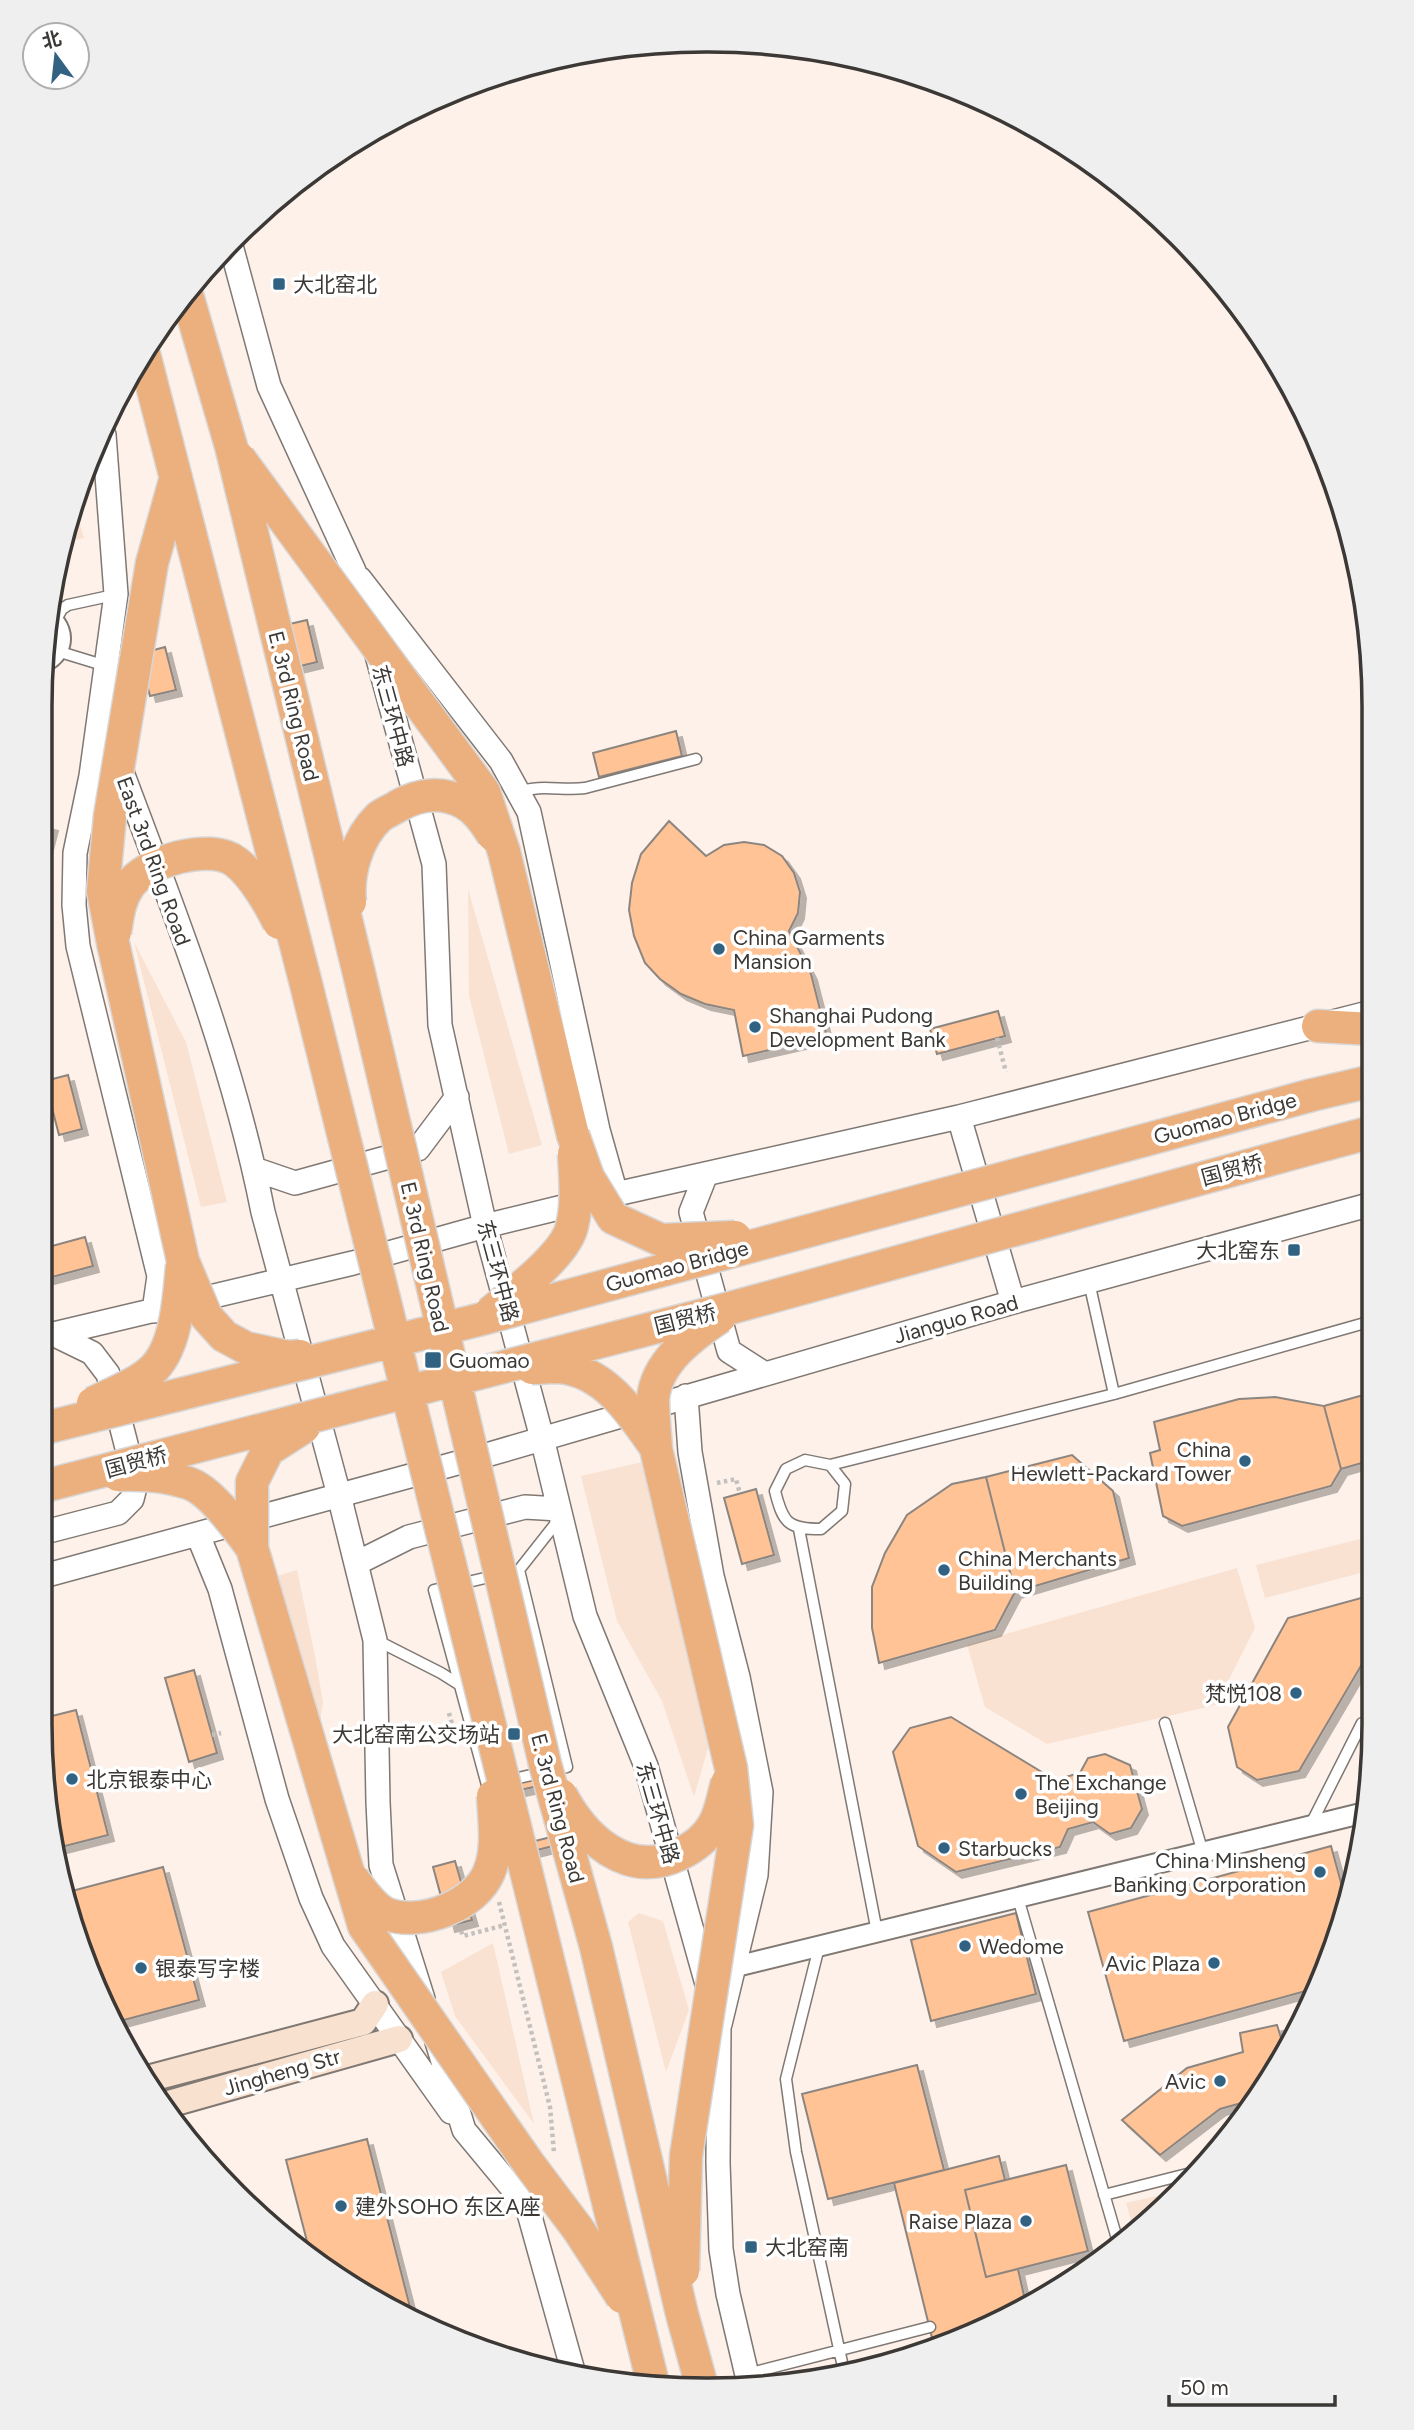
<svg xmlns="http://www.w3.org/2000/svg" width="1414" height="2430" viewBox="0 0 1414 2430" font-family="Figtree,'Noto Sans SC',sans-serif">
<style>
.built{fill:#fdf1e9}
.green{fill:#f9e2d2}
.building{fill:#ffc395;stroke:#8c8580;stroke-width:2;filter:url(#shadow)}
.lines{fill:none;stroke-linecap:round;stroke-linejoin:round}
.service-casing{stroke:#7f7873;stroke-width:13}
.minor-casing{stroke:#7f7873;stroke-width:23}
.tertiary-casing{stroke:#7f7873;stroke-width:26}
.secondary-casing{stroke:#7f7873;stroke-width:30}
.trunk-casing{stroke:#d8d7d7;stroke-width:35}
.path{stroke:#c3c0be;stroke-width:4.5;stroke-dasharray:3.5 3.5;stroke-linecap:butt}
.service{stroke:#fff;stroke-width:10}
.minor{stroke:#fff;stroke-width:19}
.tertiary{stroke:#fff;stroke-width:23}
.secondary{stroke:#f8e1cf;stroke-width:26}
.trunk{stroke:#ecaf7e;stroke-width:32}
.trunk-bridge-casing{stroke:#d8d7d7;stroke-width:35;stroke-linecap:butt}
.trunk-bridge{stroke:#ecaf7e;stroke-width:32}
.poi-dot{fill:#326281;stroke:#fff;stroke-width:2.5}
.labels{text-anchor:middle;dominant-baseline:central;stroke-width:7;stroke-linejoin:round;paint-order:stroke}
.poi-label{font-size:21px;fill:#3b3835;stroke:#fff;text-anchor:start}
.street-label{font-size:21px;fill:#3b3835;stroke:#fff}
.rim{fill:none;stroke:#3b3835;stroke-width:3.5}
</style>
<defs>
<filter id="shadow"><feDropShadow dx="6" dy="6" stdDeviation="0" flood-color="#0004"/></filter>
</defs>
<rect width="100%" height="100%" fill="#fefbf9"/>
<path class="built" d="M707 40 837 53 962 91 1077 152 1179 236 1284 373 1338 493 1372 663V1767L1338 1937 1262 2093 1146 2225 962 2339 750 2388 534 2367 336 2277 178 2129 76 1937 40 1723 42 663 76 492 152 337 235 236 336 153 451 91 577 53Z"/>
<path class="green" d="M74 503 84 538 66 542Z
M468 889 542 1145 509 1154 469 996Z
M134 942 186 1042 227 1202 201 1207Z
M642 1462 709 1744 694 1797 662 1701 617 1621 581 1476Z
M1372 1536V1570L1265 1598 1256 1565Z
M1237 1568 1255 1628 1216 1705 1047 1744 985 1707 967 1645Z
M297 1570 315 1656 323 1702 318 1738 277 1576Z
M639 1913 663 1921 689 2010 666 2072 628 1922Z
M493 1943 534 2124 455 2016 441 1972Z
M1175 2192 1146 2225 1134 2232 1126 2203Z"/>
<path class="building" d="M307 620 317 662 292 668 281 626Z
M165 647 176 690 150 696 139 654Z
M676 731 682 756 599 777 593 753Z
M669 821 706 856 724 845 744 842 764 845 782 856 794 873 800 892 798 913 789 931 811 974 827 1037 743 1056 734 1010 705 1004 681 994 660 979 645 963 634 936 629 910 632 883 641 854Z
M41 822 52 825 41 867Z
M998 1011 1005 1036 937 1054 930 1029Z
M68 1075 82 1129 59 1135 45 1081Z
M85 1237 93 1266 41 1280V1249Z
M1372 1392V1413L1367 1394Z
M1367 1394 1372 1413V1460L1341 1469 1324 1406Z
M1275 1397 1324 1406 1341 1469 1331 1486 1182 1526 1163 1516 1150 1453 1160 1450 1154 1422 1239 1399Z
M1072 1455 1113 1491 1129 1558 1015 1592 986 1477Z
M986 1477 1015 1592 995 1630 879 1663 872 1628V1587L885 1553 907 1515 952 1484Z
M756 1489 774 1555 742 1564 724 1498Z
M1372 1595V1657L1365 1659 1299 1771 1257 1780 1237 1767 1228 1727 1288 1618Z
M194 1670 217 1753 189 1762 165 1678Z
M76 1710 108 1835 61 1847 40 1719Z
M951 1717 1055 1780 1080 1773 1088 1758 1105 1754 1130 1765 1142 1809 1131 1828 1110 1834 1093 1822 1068 1829 1060 1847 956 1872 918 1846 893 1752 910 1728Z
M541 1775 543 1785 515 1791 513 1782Z
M555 1836 557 1845 529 1852 527 1843Z
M1331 1846 1346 1901 1338 1937 1313 1989 1124 2041 1088 1912Z
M455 1861 472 1920 449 1926 433 1867Z
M163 1867 199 2000 120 2021 76 1937 68 1892Z
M1016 1913 1036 1994 931 2021 911 1940Z
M1277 2025 1283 2044 1286 2043 1262 2093 1256 2099 1220 2109 1160 2155 1122 2120 1187 2068 1243 2052 1240 2033Z
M917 2065 944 2170 828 2199 802 2094Z
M367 2139 411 2311 336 2277 310 2253 286 2160Z
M999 2156 1005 2180 965 2190 986 2277 1018 2269 1025 2300 962 2339 934 2346 894 2183Z
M1066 2165 1088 2251 986 2277 965 2190Z"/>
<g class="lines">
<g class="service-casing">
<path id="service" d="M55 622 62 609 68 605 114 595
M57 651 106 666
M519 792C540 784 563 791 585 788L696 759
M1089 1282 1114 1394
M805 1460 830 1465 845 1484 842 1511 821 1529C788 1529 783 1523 775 1491L786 1469Z
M830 1465 1114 1394 1372 1321
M799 1529 877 1932
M519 1570 567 1767 487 1785 434 1590 519 1570 560 1518
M376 1640 441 1673 460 1685
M1165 1723 1203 1853
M1310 1826 1362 1723 1372 1721
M1018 1898 1118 2242
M819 1947 786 2079 796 2152 843 2367
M1104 2195 1191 2173
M747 2374 930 2327"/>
</g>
<g class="minor-casing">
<path id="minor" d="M42 663C62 655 67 633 51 619
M734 1967 1363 1813"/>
</g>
<g class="tertiary-casing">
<path id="tertiary" d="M230 242 269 386 354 571 434 864 440 1025 485 1226 542 1438 585 1616 646 1766 719 2027 718 2163 721 2249 728 2294 750 2388
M104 435 116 594 91 776 75 853 74 905 78 946 159 1276 154 1311
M360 579 501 761 529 812 598 1130 616 1194
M100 713C160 877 229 1040 263 1212L339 1495 375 1640 378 1802 381 1865 423 1999
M959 1117 1013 1302
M254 1169 295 1183 418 1149 457 1097
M706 1174 691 1212 729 1351 765 1374
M41 1337 353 1263 485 1226 616 1194 959 1117 1372 1012
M686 1396 690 1452 712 1576 738 1677 761 1792 756 1875 720 2024
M41 1533 118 1513 132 1499 136 1483 108 1374 92 1353 53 1334
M198 1535 220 1589 277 1799 311 1898 333 1946 451 2112
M357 1563 409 1537 525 1507 559 1509
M40 1577 483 1456 1013 1302 1372 1204
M437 2042 464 2130 527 2206 573 2371"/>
</g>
<g class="secondary-casing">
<path id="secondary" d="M151 2078 363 2022 375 2004
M165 2105 399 2039"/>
</g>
<g class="trunk-casing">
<path id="trunk" d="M504 852 573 1135
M1318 1026 1372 1029
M1312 1095 1372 1081
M1327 1144 1372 1132"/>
</g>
<path class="path" d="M997 1038 1006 1072
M717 1483 736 1479 740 1494
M449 1713 455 1735
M212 1735 221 1733
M499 1902 550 2107 554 2153
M461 1931 463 1936 505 1925"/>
<use href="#service" class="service"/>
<use href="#minor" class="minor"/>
<use href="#tertiary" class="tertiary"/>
<use href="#secondary" class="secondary"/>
<use href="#trunk" class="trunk"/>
<g class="trunk-bridge-casing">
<path id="trunk-bridge" d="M187 295 231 446 358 969 545 1764 596 1947 682 2314 701 2383
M144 354 306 984 652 2379
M239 458 484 792 504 852
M176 477 152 563 110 816 103 891 113 943 183 1261 206 1316 224 1336 246 1348 288 1357 300 1356
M350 902C347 873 357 838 379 817 384 813 392 810 398 806 419 794 442 791 464 803 477 810 485 823 493 835
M115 932C118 915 119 900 129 886 146 861 210 842 236 862 253 875 270 904 279 923
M573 1135 588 1177 613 1218 661 1240 735 1237
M490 1313C512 1294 566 1255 572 1226 578 1203 575 1177 574 1154
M532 1368C540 1368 550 1367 559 1367 605 1371 632 1413 656 1448
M93 1403C111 1394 135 1385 150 1372 177 1350 179 1297 182 1266
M304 1427 268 1450 252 1482V1548L364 1926 529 2164 578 2229 622 2297
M41 1429 482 1319 1312 1095
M118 1475C141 1474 167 1476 188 1483 211 1490 238 1529 252 1548
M41 1487 734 1307 1327 1144
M561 1795C584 1838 627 1879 678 1855 693 1848 706 1839 714 1824 721 1812 723 1796 727 1783
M353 1879C362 1891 373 1908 387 1914 421 1927 476 1905 489 1872 499 1849 494 1819 493 1796
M683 2271 686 2156 737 1825 731 1768 656 1449C655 1433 653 1416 653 1399 656 1362 692 1336 720 1317"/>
</g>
<use href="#trunk-bridge" class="trunk-bridge"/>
</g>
<g class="poi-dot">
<rect x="272" y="277" width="14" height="14" rx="3.5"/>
<circle cx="719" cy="949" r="7"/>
<circle cx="755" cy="1027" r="7"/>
<rect x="1287" y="1243" width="14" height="14" rx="3.5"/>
<rect x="424" y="1351" width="18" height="18" rx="3.5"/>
<circle cx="1245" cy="1461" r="7"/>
<circle cx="944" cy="1570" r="7"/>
<circle cx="1296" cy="1693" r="7"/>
<rect x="507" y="1727" width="14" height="14" rx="3.5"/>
<circle cx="72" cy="1779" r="7"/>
<circle cx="1021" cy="1794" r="7"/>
<circle cx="944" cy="1848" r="7"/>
<circle cx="1320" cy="1872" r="7"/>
<circle cx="965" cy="1946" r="7"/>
<circle cx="1214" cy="1963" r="7"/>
<circle cx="141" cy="1968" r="7"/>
<circle cx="1220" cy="2081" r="7"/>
<circle cx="341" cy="2206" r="7"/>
<circle cx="1026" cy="2221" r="7"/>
<rect x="744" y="2240" width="14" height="14" rx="3.5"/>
</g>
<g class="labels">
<g class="poi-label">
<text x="293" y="284">大北窑北</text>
<text x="733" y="937">China Garments<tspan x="733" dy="24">Mansion</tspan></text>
<text x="769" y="1015">Shanghai Pudong<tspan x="769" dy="24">Development Bank</tspan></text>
<text x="1280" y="1250" text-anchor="end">大北窑东</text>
<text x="449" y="1360">Guomao</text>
<text x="1231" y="1449" text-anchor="end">China<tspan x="1231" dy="24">Hewlett-Packard Tower</tspan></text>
<text x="958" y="1558">China Merchants<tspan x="958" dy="24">Building</tspan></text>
<text x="1282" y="1693" text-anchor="end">梵悦108</text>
<text x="500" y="1734" text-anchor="end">大北窑南公交场站</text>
<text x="86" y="1779">北京银泰中心</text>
<text x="1035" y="1782">The Exchange<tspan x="1035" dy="24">Beijing</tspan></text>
<text x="958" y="1848">Starbucks</text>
<text x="1306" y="1860" text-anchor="end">China Minsheng<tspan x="1306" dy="24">Banking Corporation</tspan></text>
<text x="979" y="1946">Wedome</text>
<text x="1200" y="1963" text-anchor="end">Avic Plaza</text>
<text x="155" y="1968">银泰写字楼</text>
<text x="1206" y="2081" text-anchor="end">Avic</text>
<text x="355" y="2206">建外SOHO 东区A座</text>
<text x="1012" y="2221" text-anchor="end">Raise Plaza</text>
<text x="765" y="2247">大北窑南</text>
</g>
<g class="street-label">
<text transform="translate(294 706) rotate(76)">E. 3rd Ring Road</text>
<text transform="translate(393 716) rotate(75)">东三环中路</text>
<text transform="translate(154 861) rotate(70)">East 3rd Ring Road</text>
<text transform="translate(1225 1118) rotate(-15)">Guomao Bridge</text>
<text transform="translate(1232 1170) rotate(-15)">国贸桥</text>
<text transform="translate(425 1257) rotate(77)">E. 3rd Ring Road</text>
<text transform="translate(677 1266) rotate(-15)">Guomao Bridge</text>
<text transform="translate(498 1271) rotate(75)">东三环中路</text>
<text transform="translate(685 1319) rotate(-14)">国贸桥</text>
<text transform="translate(956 1319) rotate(-16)">Jianguo Road</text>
<text transform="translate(136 1462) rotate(-15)">国贸桥</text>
<text transform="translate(558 1808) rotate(75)">E. 3rd Ring Road</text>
<text transform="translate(658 1813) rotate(74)">东三环中路</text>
<text transform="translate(282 2072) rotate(-16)">Jingheng Str</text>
</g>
</g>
<path d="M0 0H1414V2430H0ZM706 52H708A654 654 0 0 1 1362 706V1724A654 654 0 0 1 708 2378H706A654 654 0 0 1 52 1724V706A654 654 0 0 1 706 52Z" fill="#efefef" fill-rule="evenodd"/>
<path class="rim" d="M706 52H708A654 654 0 0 1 1362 706V1724A654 654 0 0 1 708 2378H706A654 654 0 0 1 52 1724V706A654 654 0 0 1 706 52Z"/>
<g transform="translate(56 56) rotate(345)"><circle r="33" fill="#ffffff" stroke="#b1afae" stroke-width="2"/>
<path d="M0-5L12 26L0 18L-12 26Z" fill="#326281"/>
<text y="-10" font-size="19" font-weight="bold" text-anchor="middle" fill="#3b3835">北</text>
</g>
<path d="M1169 2395v10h166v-10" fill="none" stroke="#3b3835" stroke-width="3.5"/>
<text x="1180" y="2395" font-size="21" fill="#3b3835" stroke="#ffffff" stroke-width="5" paint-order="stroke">50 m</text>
</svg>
